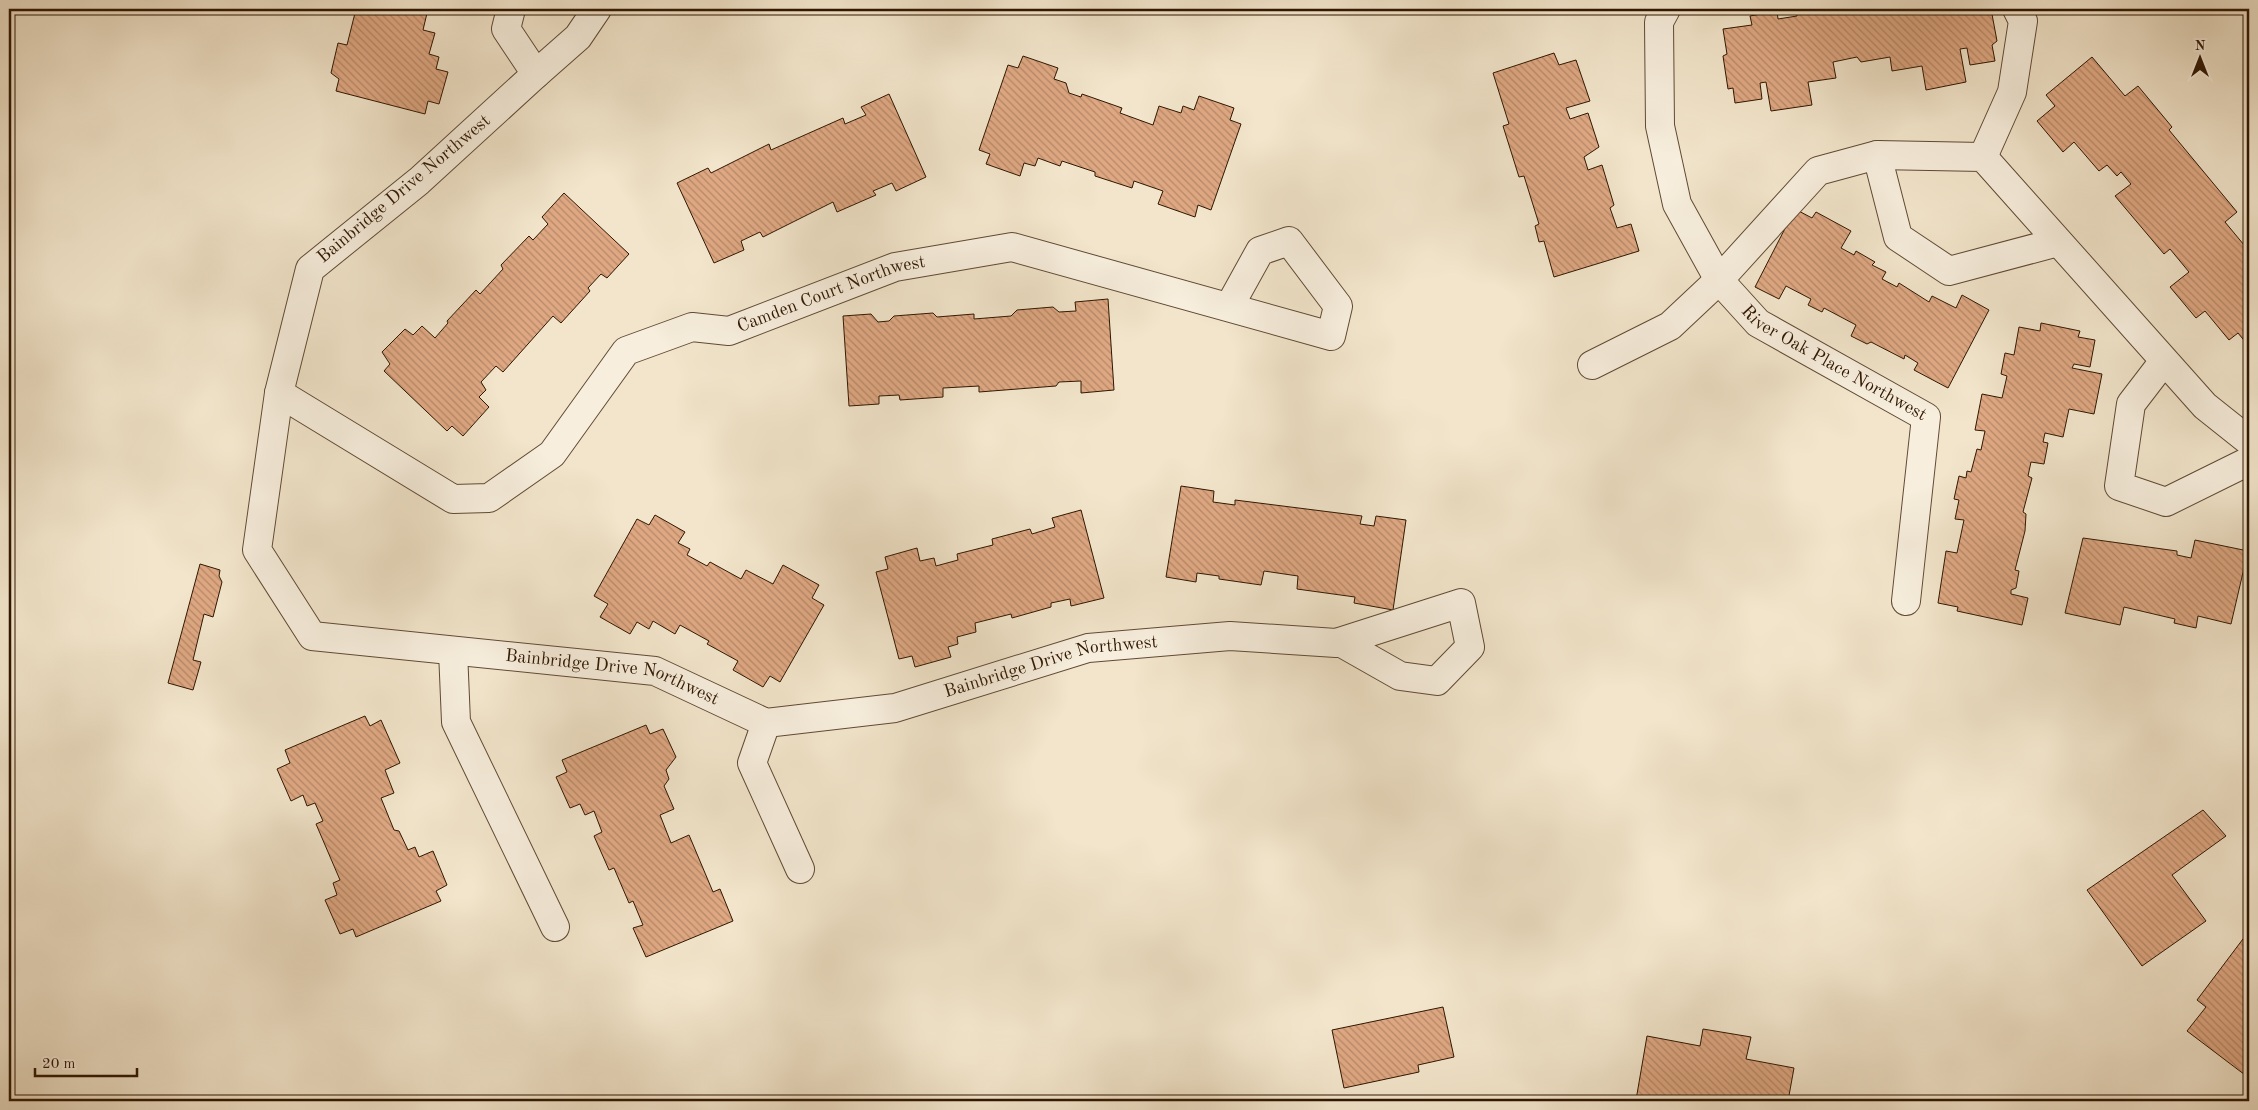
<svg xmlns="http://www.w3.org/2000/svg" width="2258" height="1110" viewBox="0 0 2258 1110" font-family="'Old Standard TT',serif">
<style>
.building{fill:url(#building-back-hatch);stroke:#2f1601}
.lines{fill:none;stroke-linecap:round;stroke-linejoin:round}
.minor-casing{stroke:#604a34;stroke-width:30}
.minor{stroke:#f7eedd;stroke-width:28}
.labels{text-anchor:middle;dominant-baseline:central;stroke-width:5;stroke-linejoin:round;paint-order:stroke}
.street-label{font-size:18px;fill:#2f1601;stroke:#f7eedd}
</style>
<defs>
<pattern id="building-back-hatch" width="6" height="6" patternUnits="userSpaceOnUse" patternTransform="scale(1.25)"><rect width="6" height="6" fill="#dfa883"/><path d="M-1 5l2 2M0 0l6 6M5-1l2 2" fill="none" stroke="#b58869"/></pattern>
</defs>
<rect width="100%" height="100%" fill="#f2e5cb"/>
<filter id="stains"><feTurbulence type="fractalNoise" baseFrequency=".004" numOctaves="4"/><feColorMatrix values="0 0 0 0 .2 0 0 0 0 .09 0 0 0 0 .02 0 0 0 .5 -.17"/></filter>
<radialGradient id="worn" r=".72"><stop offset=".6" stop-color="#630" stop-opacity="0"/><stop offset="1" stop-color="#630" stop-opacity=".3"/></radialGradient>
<path class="building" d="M356 9H428L423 30 435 33 429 54 439 57 436 69 448 72 439 104 428 101 425 114 336 91 339 79 331 73 338 43 347 45Z
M1796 9H1991L1997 41 1992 45 1995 61 1970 65 1967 48 1960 49 1966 82 1926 90 1922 66 1892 71 1890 57 1861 62 1857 57 1833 62 1836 78 1808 82 1812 105 1771 111 1766 82 1760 83 1762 99 1735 103 1733 88 1728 89 1723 56 1727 54 1723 29 1752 25 1750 16 1777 11 1778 19 1797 16Z
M1554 53 1559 65 1576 60 1590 101 1566 108 1570 119 1588 113 1599 147 1584 157 1588 170 1602 165 1614 205 1610 208 1617 228 1631 224 1639 251 1554 277 1544 241 1539 242 1535 226 1539 224 1524 176 1519 177 1503 126 1509 124 1493 73Z
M1023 56 1058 68 1054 79 1066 83 1069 93 1081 97 1082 94 1122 108 1120 113 1153 125 1159 106 1181 113 1183 106 1194 110 1199 96 1234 108 1230 120 1241 124 1211 210 1198 205 1195 217 1158 204 1163 191 1134 181 1132 188 1095 176V172L1062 161 1060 166 1038 158 1035 166 1024 163 1020 176 986 164 990 154 979 150 1008 65 1018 68Z
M2092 57 2125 96 2138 86 2172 127 2169 130 2237 212 2225 222 2249 251V343L2247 344 2238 333 2229 340 2205 311 2196 318 2170 287 2189 272 2170 249 2164 254 2115 196 2131 184 2121 172 2117 176 2107 165 2099 171 2074 142 2063 152 2037 121 2055 106 2046 95Z
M889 94 926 177 896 191 892 183 873 191 876 195 837 212 833 202 763 237 760 232 741 241 744 250 714 263 677 183 708 168 711 173 769 144 771 150 843 118 845 124 866 115 861 107Z
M564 193 629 254 607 278 601 274 588 288 590 291 561 323 553 316 503 372 496 366 481 382 486 390 479 397 489 407 463 436 452 426 447 431 384 371 390 364 382 352 405 329 413 335 422 326 435 338 448 323 447 321 476 290 480 294 503 269 501 265 529 236 533 240 548 224 542 217Z
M1795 209 1812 218 1816 212 1851 231 1841 248 1854 255 1856 251 1875 262 1872 265 1886 272 1882 279 1897 287 1899 283 1929 302 1932 296 1956 308 1962 295 1989 310 1948 388 1914 370 1918 363 1905 355 1904 359 1871 342 1867 344 1851 336 1856 325 1824 308 1822 312 1808 305 1811 299 1786 286 1779 299 1755 287Z
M1108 299 1114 390 1081 393V381L1059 382 1056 386 979 392V386L943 388V397L900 400 899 395 879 396V404L849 406 843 316 871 314 878 322 889 321 894 316 933 313 937 317 974 314V319L1011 316 1017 310 1053 307 1059 312 1076 311 1075 302Z
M2041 323 2080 331 2078 337 2095 340 2090 367 2074 364 2072 368 2102 374 2094 414 2069 409 2063 437 2045 433 2043 442 2048 443 2044 464 2031 462 2028 476 2032 478 2023 512 2026 514 2025 531 2015 570 2019 571 2016 588 2011 590V594L2028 598 2022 625 1957 611 1958 607 1938 603 1946 551 1957 553 1964 520 1955 519 1959 500 1954 499 1959 476 1966 478 1967 471 1971 472 1977 449 1981 450 1985 431 1975 430 1982 394 2002 398 2007 376 2001 374 2005 353 2014 355 2019 327 2040 331Z
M1181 486 1214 491 1213 502 1235 505V500L1362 516 1360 524 1374 526 1376 516 1406 520 1393 610 1354 603 1355 597 1297 589 1298 576 1264 571 1261 585 1219 579V576L1197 573 1196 582 1166 577Z
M1081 510 1104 598 1071 606 1070 599 1051 603V607L1012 618 1011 614 975 623 976 632 957 637 958 644 948 647 951 657 915 667 912 656 899 659 876 572 888 569 885 557 917 548 920 561 934 558 936 566 958 560 957 554 993 545 992 539 1030 529 1032 534 1055 527 1052 518Z
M655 515 685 532 678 543 690 549 687 555 707 566 710 562 741 579 746 570 773 584 783 565 819 585 812 598 824 605 780 682 770 676 763 687 733 670 738 661 707 644 709 641 680 625 675 634 653 621 649 629 637 622 630 634 600 617 608 604 594 596 637 519 649 525Z
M2083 538 2177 551V555L2191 558 2195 540 2248 551 2231 624 2198 616 2196 628 2174 623 2175 619 2124 607 2120 625 2065 613Z
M200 564 220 570 219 576 222 582 213 617 204 614 193 660 201 662 193 690 168 683Z
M365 716 370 726 381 720 400 763 385 770 394 793 381 798 394 830 399 831 408 850 415 847 419 857 433 851 447 885 436 891 441 901 356 937 353 929 340 934 325 900 337 895 333 883 340 880 316 824 323 821 315 803 307 806 303 795 291 801 277 769 290 763 285 750Z
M646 725 650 734 663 729 676 757 666 770 669 779 664 786 674 809 660 815 671 843 689 835 713 892 720 889 733 921 646 957 633 928 643 925 633 901 629 903 614 868 609 870 594 836 602 832 594 811 585 815 580 804 570 808 556 777 567 772 562 760Z
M2203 810 2226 836 2172 875 2206 921 2142 966 2087 890Z
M2249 931V1078L2187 1031 2206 1007 2197 1000Z
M1443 1007 1454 1057 1418 1065 1419 1072 1344 1088 1332 1030Z
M1703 1029 1751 1037 1746 1059 1794 1068 1788 1101 1636 1100 1647 1036 1700 1046Z"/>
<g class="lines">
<g class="minor-casing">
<g id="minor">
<path id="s1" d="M511 9 506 29 536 74 419 181 310 269 279 393 257 550 312 636 655 671 766 723 895 708 1088 648 1230 636 1336 643 1461 603 1470 647 1437 681 1400 676 1340 642"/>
<path d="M1666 9 1659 22 1660 126 1677 204 1719 280 1818 171 1877 155 1983 157 2205 406 2249 441"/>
<path d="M536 74 578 37 597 9"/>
<path d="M1877 155 1898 237 1949 271 2058 242"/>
<path d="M1983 157 2012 92 2023 21 2017 9"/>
<path d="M2164 361 2131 404 2119 486 2166 502 2249 461"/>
<path id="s2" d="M1592 365 1670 326 1719 280 1758 323 1926 417 1906 601"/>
<path id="s3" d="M279 393 453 499 489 498 552 454 626 351 692 327 729 331 895 267 1012 247 1331 336 1338 306 1289 241 1260 251 1229 307"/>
<path d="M453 651 456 722 555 927"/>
<path d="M766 723 752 763 800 869"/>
</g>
</g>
<use href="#minor" class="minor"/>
</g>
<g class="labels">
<g class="street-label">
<text transform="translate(404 189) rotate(-40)">Bainbridge Drive Northwest</text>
<text stroke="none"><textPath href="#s3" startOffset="660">Camden Court Northwest</textPath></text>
<text stroke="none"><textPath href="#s2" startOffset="298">River Oak Place Northwest</textPath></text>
<text stroke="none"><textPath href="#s1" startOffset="1521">Bainbridge Drive Northwest</textPath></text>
<text stroke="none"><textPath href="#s1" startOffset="1066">Bainbridge Drive Northwest</textPath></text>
</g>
</g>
<rect width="2258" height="1110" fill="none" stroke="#f2e5cb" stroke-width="30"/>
<rect x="10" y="10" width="2238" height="1090" fill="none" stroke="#2f1601" stroke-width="2.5"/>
<rect x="15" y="15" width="2228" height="1080" fill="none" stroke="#2f1601"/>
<g transform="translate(2200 58)" stroke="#f7eedd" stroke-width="4" paint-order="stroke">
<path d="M0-4L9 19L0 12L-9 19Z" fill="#2f1601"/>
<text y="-8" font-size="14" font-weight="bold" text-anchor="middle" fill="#2f1601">N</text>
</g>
<path d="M35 1068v8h102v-8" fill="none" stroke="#2f1601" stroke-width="2.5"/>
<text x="42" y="1068" font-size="15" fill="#2f1601" stroke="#f7eedd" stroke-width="4" paint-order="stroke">20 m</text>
<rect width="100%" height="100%" filter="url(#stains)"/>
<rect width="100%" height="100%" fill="url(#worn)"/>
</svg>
